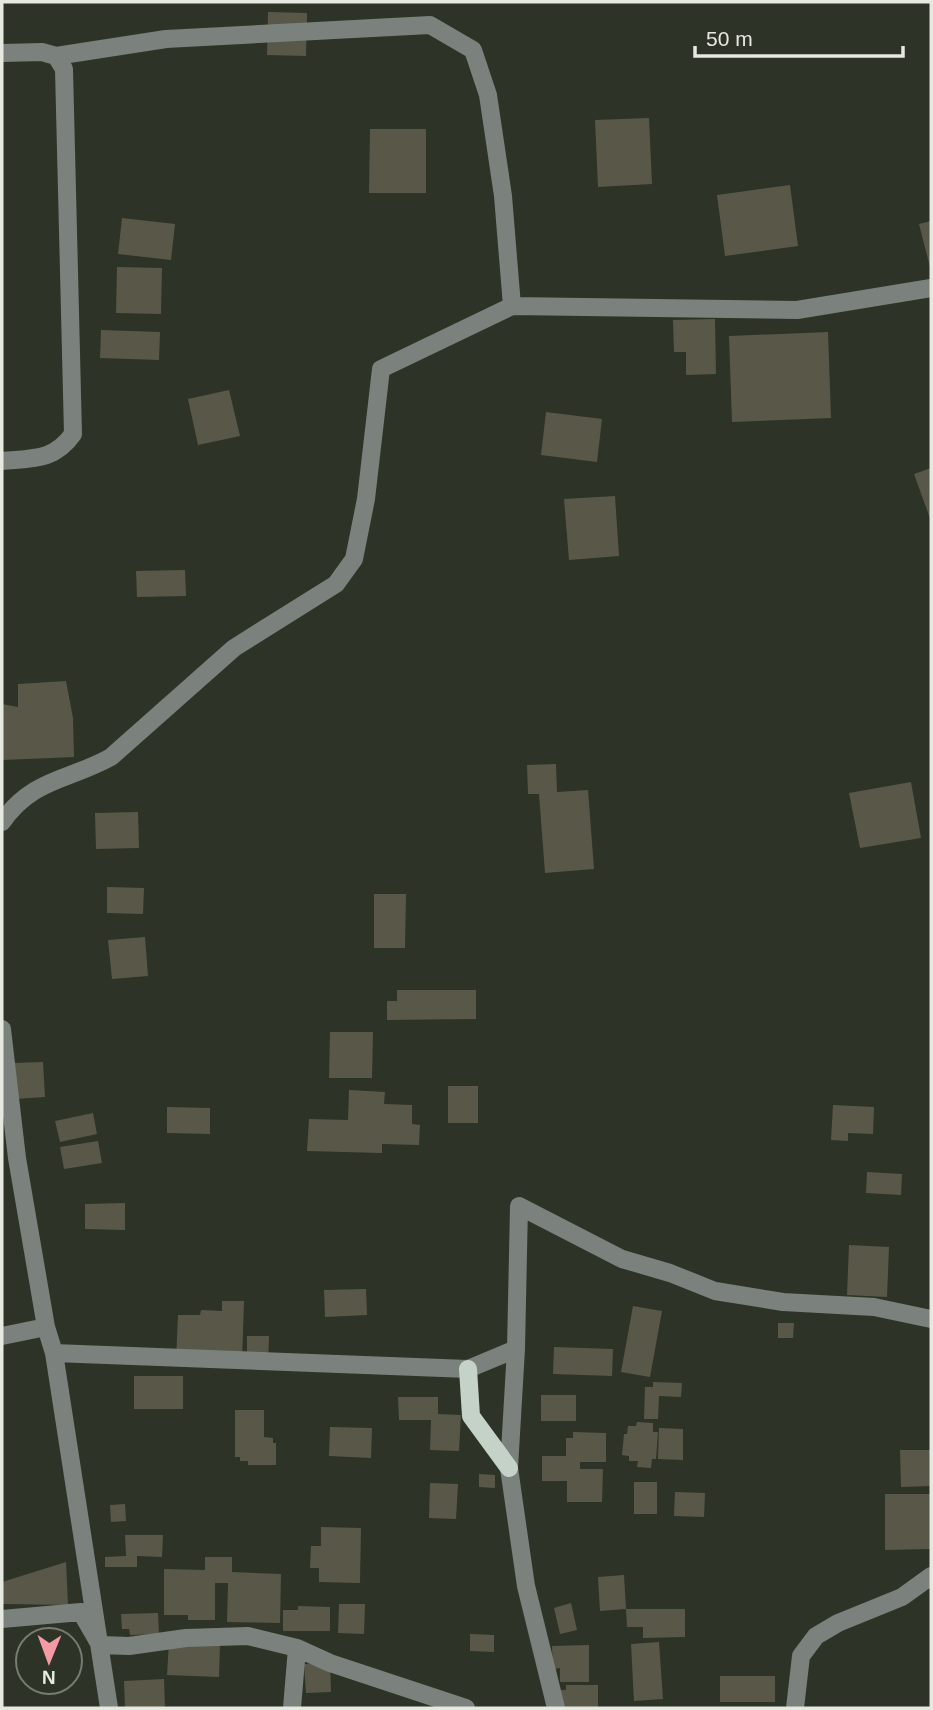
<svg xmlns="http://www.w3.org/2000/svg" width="933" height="1710" viewBox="0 0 933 1710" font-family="Arial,sans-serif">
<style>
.building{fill:#595848}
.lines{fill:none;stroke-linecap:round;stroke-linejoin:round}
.minor{stroke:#7b817c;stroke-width:18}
.major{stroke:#c5d2c7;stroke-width:18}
</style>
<rect width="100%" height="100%" fill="#2d3326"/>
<path class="building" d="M268 12 307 13 306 56 267 55Z
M649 118 652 184 598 187 595 120Z
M370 129H426V193H369Z
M790 185 798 246 725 256 717 195Z
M122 218 175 224 171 260 118 254Z
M931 221V267H930L919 224Z
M117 267 162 268 161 314 116 313Z
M715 319 716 374 686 375V352H674L673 320Z
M101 330 160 332 159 360 100 358Z
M828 332 831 418 732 422 729 336Z
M229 390 240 436 198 445 188 399Z
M546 412 602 419 597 462 541 455Z
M931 468V521L914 474Z
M615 496 619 556 569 560 564 499Z
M185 570 186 596 137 597 136 571Z
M66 681 73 718 74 757 3 760 2 704 18 707V684Z
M556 764 557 792 588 790 594 869 545 873 539 794H528L527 765Z
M911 782 921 838 860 848 849 793Z
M138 812 139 848 96 849 95 813Z
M107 887 144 888 143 914 107 913Z
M374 894H406L405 948H374Z
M145 937 148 976 112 979 108 940Z
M397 990H476V1019L387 1020V1001H397Z
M330 1032H373L372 1078H329Z
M43 1062 45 1097 15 1099 13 1063Z
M448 1086H478V1123H448Z
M349 1090 385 1092 384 1104 412 1105V1124L420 1125 419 1145 382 1144V1153L307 1151 309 1119 348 1120Z
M833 1105 874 1107 873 1134 848 1133V1141L831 1140Z
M167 1107 210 1108V1134L167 1133Z
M93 1113 97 1134 60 1142 55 1121Z
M98 1141 102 1163 64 1169 60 1147Z
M867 1172 902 1174 901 1195 866 1193Z
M125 1203V1230L85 1229V1204Z
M849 1245 889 1247 887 1297 847 1295Z
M366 1289 367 1315 325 1317 324 1290Z
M222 1301H244L242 1362 176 1360 178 1315H200L201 1310 222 1311Z
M633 1306 662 1311 650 1377 621 1372Z
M778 1323H794L793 1338H778Z
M247 1336H269L268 1366 247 1365Z
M554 1347 613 1349 612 1376 553 1374Z
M134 1376H183V1409H134Z
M653 1382 682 1383 681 1397 659 1396 658 1419H644L645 1387H653Z
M541 1395H576V1421H541Z
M398 1397H438V1414L461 1415 459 1451 430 1450 431 1420H399Z
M235 1410H264V1437L273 1438V1443H276V1465H248V1461H240V1457H235Z
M637 1422 653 1423V1432H658L656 1459H652L651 1468 637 1467 638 1461H629V1456L622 1455 624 1434H627L628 1426H636Z
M330 1427 372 1428 371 1458 329 1456Z
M659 1428 683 1429V1460L658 1459Z
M573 1432 606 1433V1462H580V1469H603L602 1502H567V1481H542V1456H566V1438H573Z
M900 1450H931V1486L901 1487Z
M479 1474 495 1475V1488L479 1487Z
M634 1482H657V1514H634Z
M430 1483 458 1484 456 1519 429 1518Z
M675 1492 705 1493 704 1517 674 1516Z
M885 1494H931V1549L885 1550Z
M125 1504 126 1521 111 1522 110 1505Z
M321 1527 361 1528 360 1583 319 1582V1568H310L311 1546H321Z
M125 1535H163L162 1557 137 1556V1567H105V1557L126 1556Z
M205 1557H232V1572L281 1574 280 1623 227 1622 228 1583H215V1620H188V1615H164V1569L205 1570Z
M66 1562 68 1605 2 1604V1582Z
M624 1575 626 1609 600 1611 598 1577Z
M571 1603 577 1630 560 1634 554 1608Z
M339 1604H365L364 1634 338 1633Z
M298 1606 330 1607V1631H283V1610H298Z
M626 1609H685V1637L643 1638V1627H627Z
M158 1613 159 1634 130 1635 129 1629H122L121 1614Z
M470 1634 494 1635V1652L470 1651Z
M169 1642 220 1644 219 1677 167 1675Z
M659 1642 663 1699 634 1701 631 1644Z
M589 1645V1682H560V1668L553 1669 552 1646Z
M330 1663 331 1692 306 1693 304 1664Z
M720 1676H775V1702H720Z
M164 1679 165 1708H125L124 1681Z
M566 1685H598V1708H565L559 1690H566Z"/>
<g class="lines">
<path class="minor" d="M2 53 42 52 56 56 166 39 430 25 473 50 488 95 503 196 512 306
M2 461C32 458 54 461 73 434L64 69 56 56
M2 822C33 778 68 781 111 757L234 648 336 584 354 559 366 499 381 369 512 306 797 310 931 288
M2 1029 17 1158 46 1327 54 1353 109 1708
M2 1336 46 1327
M516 1349 509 1468 526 1586 556 1708
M54 1353 468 1369 516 1349 519 1206 622 1259 670 1273 715 1291 783 1302 874 1307 931 1319
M2 1619 81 1612 100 1645 129 1646 186 1638 248 1636 297 1648 330 1663 466 1708
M292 1708 297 1648
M795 1708 801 1656 816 1636 838 1623 902 1597 931 1576"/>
<path class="major" d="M468 1369 471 1416 509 1468"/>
</g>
<rect width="933" height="1710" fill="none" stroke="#e5e9e0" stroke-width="7"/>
<g transform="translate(49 1661) rotate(181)"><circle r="33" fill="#2d3326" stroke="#777c70" stroke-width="2"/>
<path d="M0-5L12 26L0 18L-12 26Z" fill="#f49aa4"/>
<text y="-10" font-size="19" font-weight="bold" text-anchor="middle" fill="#e5e9e0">N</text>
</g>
<path d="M695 46v10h208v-10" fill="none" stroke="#e5e9e0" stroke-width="3.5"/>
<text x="706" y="46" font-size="21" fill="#e5e9e0" stroke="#2d3326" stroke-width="5" paint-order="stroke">50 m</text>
</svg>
